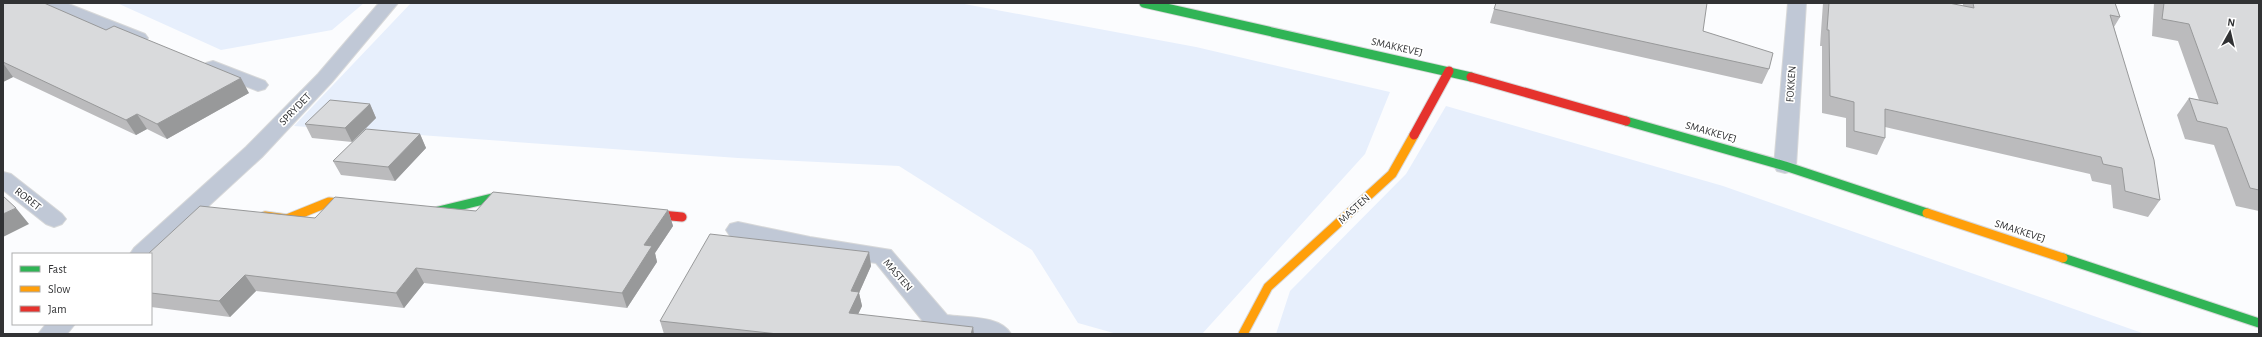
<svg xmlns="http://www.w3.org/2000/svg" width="2262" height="337" viewBox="0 0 2262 337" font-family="'Alegreya Sans',sans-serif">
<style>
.green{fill:#e7effc}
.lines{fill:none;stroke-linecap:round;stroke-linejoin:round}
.street-casing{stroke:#d7d8d9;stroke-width:2}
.fast-casing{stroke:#d7d8d9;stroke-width:11}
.slow-casing{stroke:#d7d8d9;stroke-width:11}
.jam-casing{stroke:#d7d8d9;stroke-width:11}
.street{fill:#c0c8d6;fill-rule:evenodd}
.fast{stroke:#30b455;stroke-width:9}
.slow{stroke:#ff9f0a;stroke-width:9}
.jam{stroke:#e5322d;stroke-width:9}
.wall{fill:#bbbbbd}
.shaded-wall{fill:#98999a}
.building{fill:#d9dadc;stroke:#98999a}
.labels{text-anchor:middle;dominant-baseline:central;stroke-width:3.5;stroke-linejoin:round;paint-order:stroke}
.street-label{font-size:11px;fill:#313234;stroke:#fff}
</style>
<rect width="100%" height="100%" fill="#fbfcfe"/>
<path class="green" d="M117 3H364L332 30 221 50Z
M411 3H959L1196 47 1390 92 1365 154 1202 334H1117L1078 323 1032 250 899 166 738 158 294 126Z
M1446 106 1723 186 2145 334H1276L1290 291 1406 174Z"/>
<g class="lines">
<g class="street-casing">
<path id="street" d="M41 3H66L145 34 148 38 145 42 138 44 131 42 43 7Z
M379 3H398L332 82 262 157 151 259V254H130L134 248 246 147 318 74Z
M1788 3H1806L1796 166 1793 171 1785 173 1777 171 1774 166Z
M213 61 265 81 268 85 265 89 258 91 206 71 203 67 206 63Z
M3 172 11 174 62 214 66 219 62 224 54 227 46 224 3 190Z
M738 222 810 237 891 250 947 315C966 318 1000 315 1011 334H950L930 330 876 263 810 253 730 236 726 230 730 224Z
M46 324H75L67 334H38Z"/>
</g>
<g class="fast-casing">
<path id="fast" d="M1144 3 1471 77
M1626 121 1785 166 1927 213
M419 212 430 213 492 198 516 200
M2063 258 2259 323"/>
</g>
<g class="slow-casing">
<path id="slow" d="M1927 213 2063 258
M265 216 287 219 329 202 361 205
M1243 334 1268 287 1392 174 1414 135"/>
</g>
<g class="jam-casing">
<path id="jam" d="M1471 77 1626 121
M1414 135 1449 71
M640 213 682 217"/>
</g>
<use href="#street" class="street"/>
<use href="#fast" class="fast"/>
<use href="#slow" class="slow"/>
<use href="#jam" class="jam"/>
</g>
<path class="wall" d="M3 3 249 93 167 139 147 129 136 135 13 77 3 82Z
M1823 3H1949L1963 6V3H2115L2120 17 2114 27 2160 200 2148 217 2113 208 2111 185 2092 181 2090 174 1885 127V138L1877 155 1846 147V118L1822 113V46H1820Z
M2154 3H2259V211L2236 206 2214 145 2185 139 2177 115 2189 98 2199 100 2178 41 2152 36Z
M1494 9 1703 31 1769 69 1762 84 1490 23Z
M370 104 376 118 352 142 312 138 305 124Z
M420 134 426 148 395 181 341 175 333 161Z
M668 210 673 226 655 253 657 262 627 308 424 283 404 308 256 291 230 317 151 307V254L315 218 476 211Z
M869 252 871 266 859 293 862 306 858 314 974 334H664L660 321Z"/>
<path class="shaded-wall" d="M3 63 13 77 3 82Z
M241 78 249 93 167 139 157 124Z
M370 104 376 118 352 142 345 128Z
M137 114 147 129 136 135 126 120Z
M420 134 426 148 395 181 388 167Z
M16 208 29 224 3 237V214Z
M668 210 673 226 655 253 657 262 627 308 622 293 644 245Z
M869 252 871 266 859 293 862 306 852 327 849 313 851 291Z
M416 268 424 283 404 308 396 293Z
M245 275 256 291 230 317 219 301Z
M973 327 974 334H971Z"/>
<path class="building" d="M3 3H44L106 30 114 26 241 78 157 124 137 114 126 120 3 62Z
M1496 3H1707L1703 31 1773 53 1769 69 1494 9Z
M1829 3H1949L1974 8 1973 3H2115L2120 17 2110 15 2154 160 2160 200 2125 191 2122 168 2103 164 2101 157 1885 109V138L1854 131V102L1830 96 1829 30H1827Z
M2164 3H2259V190L2250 188 2227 128 2197 121 2189 98 2218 104 2189 24 2162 19Z
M330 100 370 104 345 128 305 124Z
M366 129 420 134 388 167 333 161Z
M493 192 668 210 644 245 652 246 622 293 416 268 396 293 245 275 219 301 151 293V254H148L200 206 315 218 335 197 476 211Z
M3 196 16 208 3 214Z
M710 234 869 252 851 291 859 292 849 313 973 327 971 334H778L660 321Z"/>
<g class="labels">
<g class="street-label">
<text transform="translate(1397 47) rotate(13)">SMAKKEVEJ</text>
<text transform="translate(1791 84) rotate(-86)">FOKKEN</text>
<text transform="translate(295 109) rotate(-46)">SPRYDET</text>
<text transform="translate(1711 132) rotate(16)">SMAKKEVEJ</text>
<text transform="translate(28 199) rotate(38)">RORET</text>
<text transform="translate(1354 209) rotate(-42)">MASTEN</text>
<text transform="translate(2020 231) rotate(18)">SMAKKEVEJ</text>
<text transform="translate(898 275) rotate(49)">MASTEN</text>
</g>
</g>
<rect width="2262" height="337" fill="none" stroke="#313234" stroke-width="8"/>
<rect x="12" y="253" width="140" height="72" fill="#ffffff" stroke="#adadae"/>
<rect x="20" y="266" width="20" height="6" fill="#30b455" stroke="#adadae"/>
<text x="48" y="273" font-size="12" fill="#313234">Fast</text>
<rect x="20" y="286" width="20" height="6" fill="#ff9f0a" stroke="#adadae"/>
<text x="48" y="293" font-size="12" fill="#313234">Slow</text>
<rect x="20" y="306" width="20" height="6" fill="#e5322d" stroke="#adadae"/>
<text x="48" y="313" font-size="12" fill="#313234">Jam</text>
<g transform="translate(2230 32) rotate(8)" stroke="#ffffff" stroke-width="3" paint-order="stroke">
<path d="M0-3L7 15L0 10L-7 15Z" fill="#313234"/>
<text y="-6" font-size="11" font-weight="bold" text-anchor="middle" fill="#313234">N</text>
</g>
</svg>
